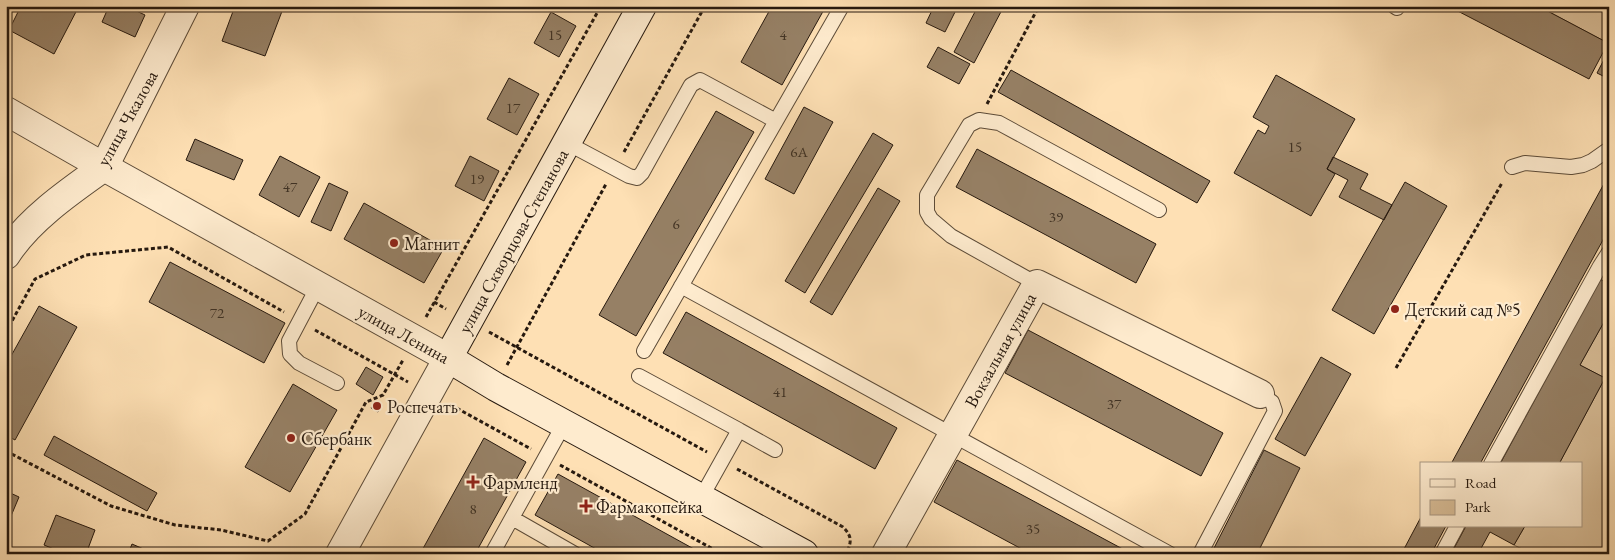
<svg xmlns="http://www.w3.org/2000/svg" width="1615" height="560" viewBox="0 0 1615 560" font-family="'EB Garamond',serif">
<style>
.green{fill:#d9be98;stroke:#806c54}
.building{fill:#968065;stroke:#26190f}
.lines{fill:none;stroke-linecap:round;stroke-linejoin:round}
.service-casing{stroke:#5c4b38;stroke-width:16}
.minor-casing{stroke:#5c4b38;stroke-width:30}
.tertiary-casing{stroke:#5c4b38;stroke-width:30}
.secondary-casing{stroke:#26190f;stroke-width:30}
.path{stroke:#26190f;stroke-width:3;stroke-dasharray:4 2.5;stroke-linecap:butt}
.service{stroke:#feebce;stroke-width:14}
.minor{stroke:#feebce;stroke-width:28}
.tertiary{stroke:#feebce;stroke-width:28}
.secondary{stroke:#feebce;stroke-width:28}
.poi-dot{fill:#8f2418;stroke:#feebce;stroke-width:2}
.labels{text-anchor:middle;dominant-baseline:central;stroke-width:4.5;stroke-linejoin:round;paint-order:stroke}
.number-label{font-size:15px;fill:#423324}
.street-label{font-size:18px;fill:#26190f;stroke:#feebce}
.poi-label{font-size:18px;fill:#26190f;stroke:#feebce;text-anchor:start}
</style>
<rect width="100%" height="100%" fill="#fee0b4"/>
<filter id="stains"><feTurbulence type="fractalNoise" baseFrequency=".004" numOctaves="4"/><feColorMatrix values="0 0 0 0 .2 0 0 0 0 .09 0 0 0 0 .02 0 0 0 .5 -.17"/></filter>
<radialGradient id="worn" r=".72"><stop offset=".6" stop-color="#630" stop-opacity="0"/><stop offset="1" stop-color="#630" stop-opacity=".3"/></radialGradient>
<path class="green" d="M1538 6H1609V41L1608 43Z
M1609 313V554H1532L1514 545 1525 526H1581V464H1559L1605 378 1580 365Z"/>
<path class="building" d="M21 6H79L54 54 9 30Z
M109 6H126L145 15 135 37 102 22Z
M235 6H284L265 56 222 41Z
M772 6H826L782 85 741 62Z
M934 6H958L945 32 926 23Z
M978 6H1004L974 63 954 52Z
M1448 6H1538L1608 43 1589 79Z
M551 12 576 26 559 57 534 43Z
M938 47 970 64 959 84 927 67Z
M1609 50V79L1597 73Z
M1011 70 1210 181 1197 203 998 92Z
M1276 75 1355 119 1327 169 1335 174 1311 216 1234 173 1258 130 1265 134 1269 126 1253 117Z
M509 78 539 94 517 135 487 119Z
M804 107 833 122 794 194 765 179Z
M716 111 754 132 636 336 599 315Z
M873 133 893 145 805 293 785 281Z
M195 139 243 160 234 180 186 160Z
M977 149 1156 244 1136 283 956 187Z
M280 156 320 177 299 217 259 195Z
M470 156 499 171 484 201 455 186Z
M1333 157 1368 174 1360 189 1392 205 1384 220 1339 197 1348 180 1327 169Z
M1606 180 1609 181V229L1480 464H1451Z
M1405 182 1447 206 1374 334 1332 310Z
M329 183 348 192 331 231 311 222Z
M878 188 900 201 832 315 810 302Z
M364 203 444 248 424 283 344 239Z
M170 262 285 323 264 363 149 302Z
M1600 279 1609 284V313L1580 365 1605 378 1559 464H1500Z
M39 306 77 327 15 440 6 435V365Z
M686 312 897 428 875 469 663 353Z
M1028 330 1223 433 1201 476 1005 373Z
M1321 357 1351 374 1305 456 1275 439Z
M366 367 383 377 373 395 356 384Z
M293 384 337 410 290 492 245 467Z
M376 401 382 405 378 412 371 408Z
M54 436 157 493 147 511 44 455Z
M484 438 526 462 475 554H420Z
M1264 450 1300 468 1257 554H1211Z
M957 460 1132 554H1031L934 502Z
M558 474 703 554H605L535 515Z
M6 491 19 497 6 528Z
M56 515 95 530 86 554H66L44 545Z
M1421 517V526H1446L1431 554H1413L1404 549Z
M1466 526H1525L1514 545 1490 532 1478 554H1451Z
M132 544 155 554H128Z"/>
<g class="lines">
<g class="service-casing">
<path id="service" d="M1394 6 1397 8
M567 143 629 176 637 178 642 173 691 85 700 80 776 121
M1512 167 1525 163 1571 167 1583 165 1592 161 1609 149
M1609 252 1600 266 1609 270
M1037 284 951 236 931 219 927 212V195L969 125 979 120 999 123 1159 210
M318 286 289 341 290 354 299 363 337 383
M681 286 1170 554
M644 351 842 6
M639 376 739 430 701 498
M739 430 775 450
M1491 464 1600 266
M512 518 575 554
M492 554 564 424
M1200 554 1275 411 1272 402 1260 394
M1442 554 1457 526"/>
</g>
<g class="minor-casing">
<path id="minor" d="M6 111 104 167 185 6
M340 554 448 358
M886 554 1037 284 1260 394"/>
</g>
<g class="tertiary-casing">
<path id="tertiary" d="M6 255C28 220 70 191 104 167L448 358"/>
</g>
<g class="secondary-casing">
<path id="secondary" d="M642 6 448 358 496 387 804 554"/>
</g>
<path class="path" d="M987 104 1039 6
M624 152 705 6
M434 302 446 309
M426 317 601 6
M315 330 408 382
M6 332 35 279 86 255 168 247 284 312
M489 332 707 452
M507 365 606 184
M1396 368 1502 183
M451 405 531 449
M6 451 111 506 175 525 221 530 268 541 305 514 366 402 383 395 403 360
M560 465 722 554
M737 469 843 527C852 536 852 542 846 554"/>
<use href="#service" class="service"/>
<use href="#minor" class="minor"/>
<use href="#tertiary" class="tertiary"/>
<use href="#secondary" class="secondary"/>
</g>
<g class="poi-dot">
<circle cx="394" cy="243" r="5"/>
<circle cx="1395" cy="309" r="5"/>
<circle cx="377" cy="406" r="5"/>
<circle cx="291" cy="438" r="5"/>
<path d="M470.5 474.5h5v5h5v5h-5v5h-5v-5h-5v-5h5z"/>
<path d="M583.5 498.5h5v5h5v5h-5v5h-5v-5h-5v-5h5z"/>
</g>
<g class="labels">
<g class="number-label">
<text x="555" y="34">15</text>
<text x="783" y="34">4</text>
<text x="513" y="107">17</text>
<text x="1295" y="146">15</text>
<text x="799" y="151">6А</text>
<text x="477" y="178">19</text>
<text x="290" y="186">47</text>
<text x="1056" y="216">39</text>
<text x="676" y="223">6</text>
<text x="217" y="312">72</text>
<text x="780" y="391">41</text>
<text x="1114" y="403">37</text>
<text x="473" y="508">8</text>
<text x="1033" y="528">35</text>
</g>
<g class="street-label">
<text transform="translate(127 118) rotate(-61)">улица Чкалова</text>
<text transform="translate(513 241) rotate(-61)">улица Скворцова-Степанова</text>
<text transform="translate(404 334) rotate(29)">улица Ленина</text>
<text transform="translate(1000 350) rotate(-61)">Вокзальная улица</text>
</g>
<g class="poi-label">
<text x="404" y="243">Магнит</text>
<text x="1405" y="309">Детский сад №5</text>
<text x="387" y="406">Роспечать</text>
<text x="301" y="438">Сбербанк</text>
<text x="483" y="482">Фармленд</text>
<text x="596" y="506">Фармакопейка</text>
</g>
</g>
<rect width="1615" height="560" fill="none" stroke="#fee0b4" stroke-width="25"/>
<rect x="8" y="8" width="1600" height="545" fill="none" stroke="#26190f" stroke-width="2.5"/>
<rect x="12" y="12" width="1590" height="535" fill="none" stroke="#26190f"/>
<rect x="1420" y="462" width="162" height="65" fill="#feebce" stroke="#a89782"/>
<rect x="1430" y="479" width="25" height="8" fill="#feebce" stroke="#a89782"/>
<text x="1465" y="488" font-size="15" fill="#26190f">Road</text>
<rect x="1430" y="500" width="25" height="15" fill="#d9be98" stroke="#a89782"/>
<text x="1465" y="512" font-size="15" fill="#26190f">Park</text>
<rect width="100%" height="100%" filter="url(#stains)"/>
<rect width="100%" height="100%" fill="url(#worn)"/>
</svg>
